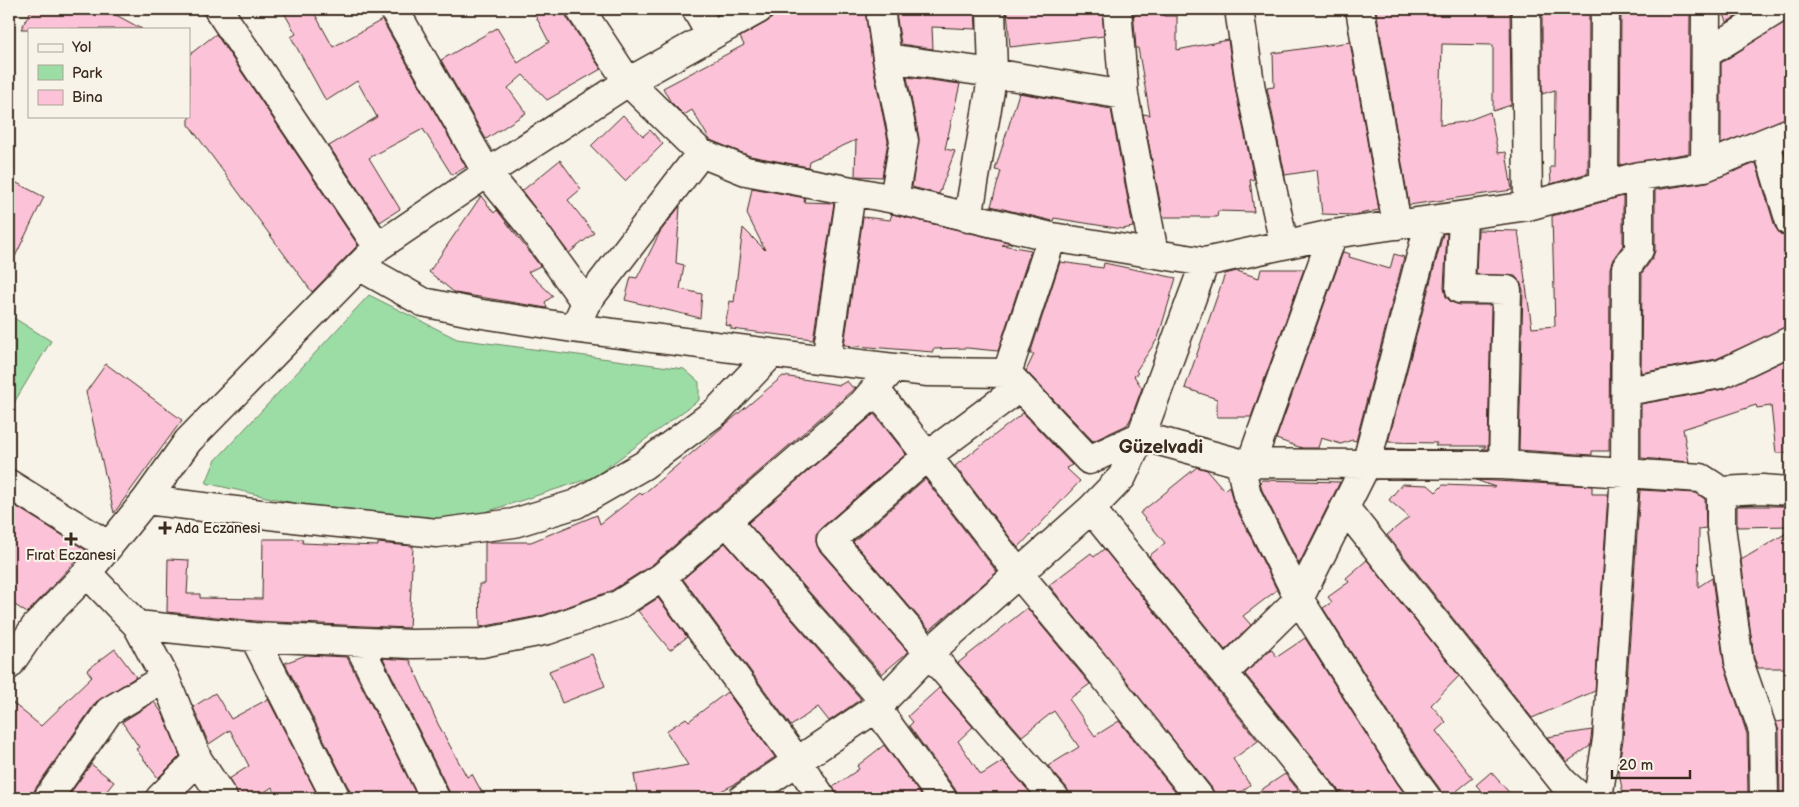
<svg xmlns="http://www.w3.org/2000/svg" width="1799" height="807" viewBox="0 0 1799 807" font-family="'Balsamiq Sans',sans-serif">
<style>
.green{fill:#9cdda6;stroke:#6c8462}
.building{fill:#fcc3d8;stroke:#3b2a1e}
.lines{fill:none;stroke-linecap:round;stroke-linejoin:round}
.minor-casing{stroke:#3b2a1e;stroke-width:31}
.minor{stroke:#f7f3e8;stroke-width:28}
.poi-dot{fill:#3b2a1e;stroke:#f7f3e8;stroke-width:2}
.labels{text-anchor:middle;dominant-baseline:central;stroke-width:4.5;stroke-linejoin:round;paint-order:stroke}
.poi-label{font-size:14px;fill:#3b2a1e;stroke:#f7f3e8;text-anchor:start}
.district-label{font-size:19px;font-weight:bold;fill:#3b2a1e;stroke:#f7f3e8}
</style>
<rect width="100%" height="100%" fill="#f7f3e8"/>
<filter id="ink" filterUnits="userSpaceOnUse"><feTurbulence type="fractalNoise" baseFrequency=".02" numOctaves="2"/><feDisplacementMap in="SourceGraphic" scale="10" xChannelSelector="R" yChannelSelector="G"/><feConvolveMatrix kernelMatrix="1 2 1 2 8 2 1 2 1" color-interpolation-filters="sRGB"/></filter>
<g filter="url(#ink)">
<path class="green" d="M369 295 457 339 684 369 699 382V400L594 477 458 521 302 505 206 483 215 461Z
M9 315 51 341 9 411Z"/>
<path class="building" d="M32 9H105L142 29H21Z
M282 9H312L333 47 382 20 466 167 452 175 423 129 369 158 400 209 380 222 329 146 377 117 357 81 326 101 291 37 296 34Z
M532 9H565L567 18 601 69 547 100 523 75 508 88 526 113 486 139 441 60 497 28 518 63 549 42Z
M775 9H865L872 61 888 141 882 177 855 176 856 140 809 161 808 167 750 156 710 140 692 110 684 115 670 101 663 88 744 45 740 37 767 22 773 17Z
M908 9H975L976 29 932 27 933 49 901 44 896 13 907 12Z
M1007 9H1102L1104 36 1010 47Z
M1133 9H1163L1164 16H1177V50L1228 40 1236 93 1254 179 1250 180 1254 212 1218 211 1217 217H1163L1143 114 1150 115 1138 48H1136Z
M1376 9H1510L1511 105 1493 111V45L1442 44 1440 125 1464 122 1490 112 1498 153 1506 152 1512 190 1409 205Z
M1542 9H1589L1588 173 1551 184 1550 167H1554L1555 90 1542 94Z
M1621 9H1690L1689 153 1620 165Z
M1722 9H1749L1727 22Z
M1790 18V117L1721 144V63Z
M216 34 358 245 312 292 189 125V55Z
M1350 42 1379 210 1354 215 1322 214 1317 170 1285 175 1267 88 1274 87 1273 53Z
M907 77 960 84 945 149 955 151 939 194 912 187 919 138Z
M1019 93 1111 109 1133 227 1122 229 1054 218 1053 221 991 206 1001 171 995 170Z
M623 115 643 136 650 130 663 144 625 181 591 146Z
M560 160 581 189 568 200 594 233 569 253 522 191Z
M1756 163 1775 227 1780 234 1790 237V326L1716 359 1641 373 1642 273 1652 259 1655 251V190L1707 182Z
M9 179 44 197 9 269Z
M752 188 805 198 804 202 834 203 813 339 731 329V326L725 325 730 301 734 302 743 228 765 250 747 214Z
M481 196 494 213 497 210 540 266 528 272 553 296 545 302 547 308 455 293 429 272Z
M1623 196V245L1613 259 1610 268 1609 451H1592V455L1519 450 1523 290 1520 282 1515 276 1476 274 1478 230 1518 231 1532 328 1555 326 1552 216Z
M680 206 676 263 684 265 680 289 702 294 700 318 625 300 631 277 637 278 660 232Z
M892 214 1012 243 1002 245 1031 250 998 351 967 348 933 349V352L844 345 863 217 890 220Z
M1447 233 1444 288 1446 297 1451 302 1459 305H1491L1488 449H1482L1486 446H1435L1437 443 1388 442 1443 234Z
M1343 252 1350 254 1349 257 1390 269 1394 254 1404 257 1356 441 1352 440 1341 444 1321 438 1318 448H1302L1276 439Z
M1060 262 1103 268 1104 263 1176 278 1158 338 1136 371 1138 373 1134 376 1142 388 1131 418 1127 425 1093 441 1026 371 1034 354H1030Z
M1261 269H1304L1251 417H1217V399L1185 388 1225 274 1237 271 1259 278Z
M1790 358V453H1776L1771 406 1757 408 1756 405 1683 429 1689 462 1641 458V404L1724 389Z
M106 364 182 420 114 513 86 392Z
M783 376 840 385 847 381 852 387H856L653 564 611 591 544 615 480 627 479 584H485V542H531L597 515 600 524 640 493 642 495Z
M1023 413 1072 465 1066 468 1080 481 1018 548 955 466Z
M874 414 906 454 821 528 816 534V542L819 550 908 652 882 674 748 523Z
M1197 467 1207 470 1224 490 1229 486 1233 502 1277 590 1243 616 1251 625 1225 650 1149 556 1165 543 1140 513Z
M925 479 997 572 930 630 853 542Z
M1262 480 1340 482 1299 564 1262 490 1260 482Z
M1476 480 1592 486V494H1608L1595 691 1532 718 1387 535 1409 517 1389 500 1402 484 1428 485 1436 492 1443 485 1495 487Z
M1640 490 1696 493 1705 499 1706 528 1699 529 1698 587 1712 578 1724 664 1747 734 1748 798H1624L1618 769 1623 740Z
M9 502 86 550 27 613 9 601Z
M1737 506H1790V526L1737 527Z
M1790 531V668H1758L1754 658 1741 560Z
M263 539H303L302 543 378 546V543L387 544 413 546 409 628 255 621 167 612 168 559 189 560 187 594H200V598L262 599Z
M725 543 861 699 829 721 818 707 791 726 683 579Z
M1104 549 1258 741 1233 759 1250 785 1233 798H1215L1212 788 1049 585 1091 553 1094 557Z
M1367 560 1459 676 1431 705 1446 722 1436 731 1473 778 1448 798H1442L1440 789 1423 766 1323 608 1332 602 1328 597 1349 582 1346 578Z
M658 598 687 637 670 650 638 611Z
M1027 608 1090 684 1069 699 1095 736 1119 721 1180 798H1070L1067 788 1048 766 1079 747 1054 711 1022 736 958 663Z
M1305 638 1397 783 1408 798H1340L1337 788 1245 674 1271 649 1277 657Z
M115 649 136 677 96 702 35 789 33 798H9V700L41 726 92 677 87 670Z
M592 654 605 686 562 703 549 671Z
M306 655 347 657 418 798H352L350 791 285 663Z
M383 658 410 660 438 724 467 777 472 774 485 798H451L449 791Z
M939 688 973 727 958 741 981 775 1003 761 1035 798H957L955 789 909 726 913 722 908 716Z
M727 692 775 757 735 784 707 798H638L634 775 688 765 666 731 686 718 689 721Z
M215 693 231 719 268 699 319 798H278L272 787 256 798H238L229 779 249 766 230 730 209 744 193 707Z
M154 702 163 714 180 756 158 778 136 749 139 747 122 722Z
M1790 720V798H1780L1779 731 1776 722Z
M1592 730 1590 746 1567 762 1547 737Z
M884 745 923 798H837L833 787 859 769 857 766Z
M91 764 114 782 101 798H67Z
M1491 772 1514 798H1488L1476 785Z
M1285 774 1298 790 1286 798H1249Z"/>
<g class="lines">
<g class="minor-casing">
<path id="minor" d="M218 9 378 247
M394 9 487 173 531 227 586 303
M580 9 628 82 701 153 746 171 894 199 1052 237 1205 262 1333 234 1528 206 1639 176 1705 167 1790 132
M696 9 711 36
M880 9 887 58 904 141 894 199
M1117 9 1124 95 1154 253
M1239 9 1251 90 1284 244
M1360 9 1397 225
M1526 9 1528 206
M1707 53 1778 9
M887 58 993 73 1124 95
M1766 143 1790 222
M1705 167 1706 9
M1604 186 1605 9
M1463 216 1460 289 1507 290 1503 465
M968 218 993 73 991 9
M359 266 423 302 476 313 573 328 826 360 928 372 1007 373 1089 460 1141 436 1240 463 1503 465 1701 478 1721 491 1762 489 1790 491
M579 318 586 303 701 153
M826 360 851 193
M1007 373 1052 237
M1020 387 927 456 831 540 1055 798
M875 389 1018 573 1094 664 1200 798
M1627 391 1721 374 1790 341
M1240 463 1247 495 1299 599 1410 775 1427 798
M1251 463 1333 234
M9 484 109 546
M1721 491V526L1739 662 1763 731 1764 798
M146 500 310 520 437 533 514 523 576 504 644 465 717 411 771 354
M1345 508 1563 782 1581 798
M1091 509 1325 798
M727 522 884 701
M87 573 137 625 165 678 198 760 223 798
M662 577 797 761 822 798
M137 625 254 637 411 644 482 643 548 630 618 605 662 577 863 403 893 368
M254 637 336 798
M358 643 435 798
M9 665 35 627 87 573 146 500 188 441 378 247 487 173 628 82 759 9
M1225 672 1299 599 1366 465 1430 221
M876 708 942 798
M48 798 109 711 165 678
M160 798 198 760
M743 798 876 708 930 652 1091 509 1122 477 1141 436 1205 262
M1598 798 1607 739 1625 474 1626 268 1639 250V176"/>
</g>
<use href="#minor" class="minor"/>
</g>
</g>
<g class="poi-dot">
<path d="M162.5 520.5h5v5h5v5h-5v5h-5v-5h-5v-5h5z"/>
<path d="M68.5 531.5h5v5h5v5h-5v5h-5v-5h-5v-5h5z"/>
</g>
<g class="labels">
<g class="poi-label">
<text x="175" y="528">Ada Eczanesi</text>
<text x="71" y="555" text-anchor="middle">Fırat Eczanesi</text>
</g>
<g class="district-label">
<text x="1161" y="447">Güzelvadi</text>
</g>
</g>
<rect width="1799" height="807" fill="none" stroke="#f7f3e8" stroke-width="30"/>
<rect x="15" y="15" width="1769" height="777" fill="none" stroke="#3b2a1e" stroke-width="2" filter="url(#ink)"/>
<rect x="28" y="28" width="162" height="90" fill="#f7f3e8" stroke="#aca397"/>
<rect x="38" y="44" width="25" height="8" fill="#f7f3e8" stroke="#aca397"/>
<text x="72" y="52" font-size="15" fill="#3b2a1e">Yol</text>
<rect x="38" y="65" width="25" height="15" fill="#9cdda6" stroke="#aca397"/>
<text x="72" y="78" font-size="15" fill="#3b2a1e">Park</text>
<rect x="38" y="90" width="25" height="15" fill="#fcc3d8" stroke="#aca397"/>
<text x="72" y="102" font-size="15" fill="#3b2a1e">Bina</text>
<path d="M1612 770v8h78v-8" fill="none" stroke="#3b2a1e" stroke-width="2.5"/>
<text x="1619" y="770" font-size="15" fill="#3b2a1e" stroke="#f7f3e8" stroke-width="4" paint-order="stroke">20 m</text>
</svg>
